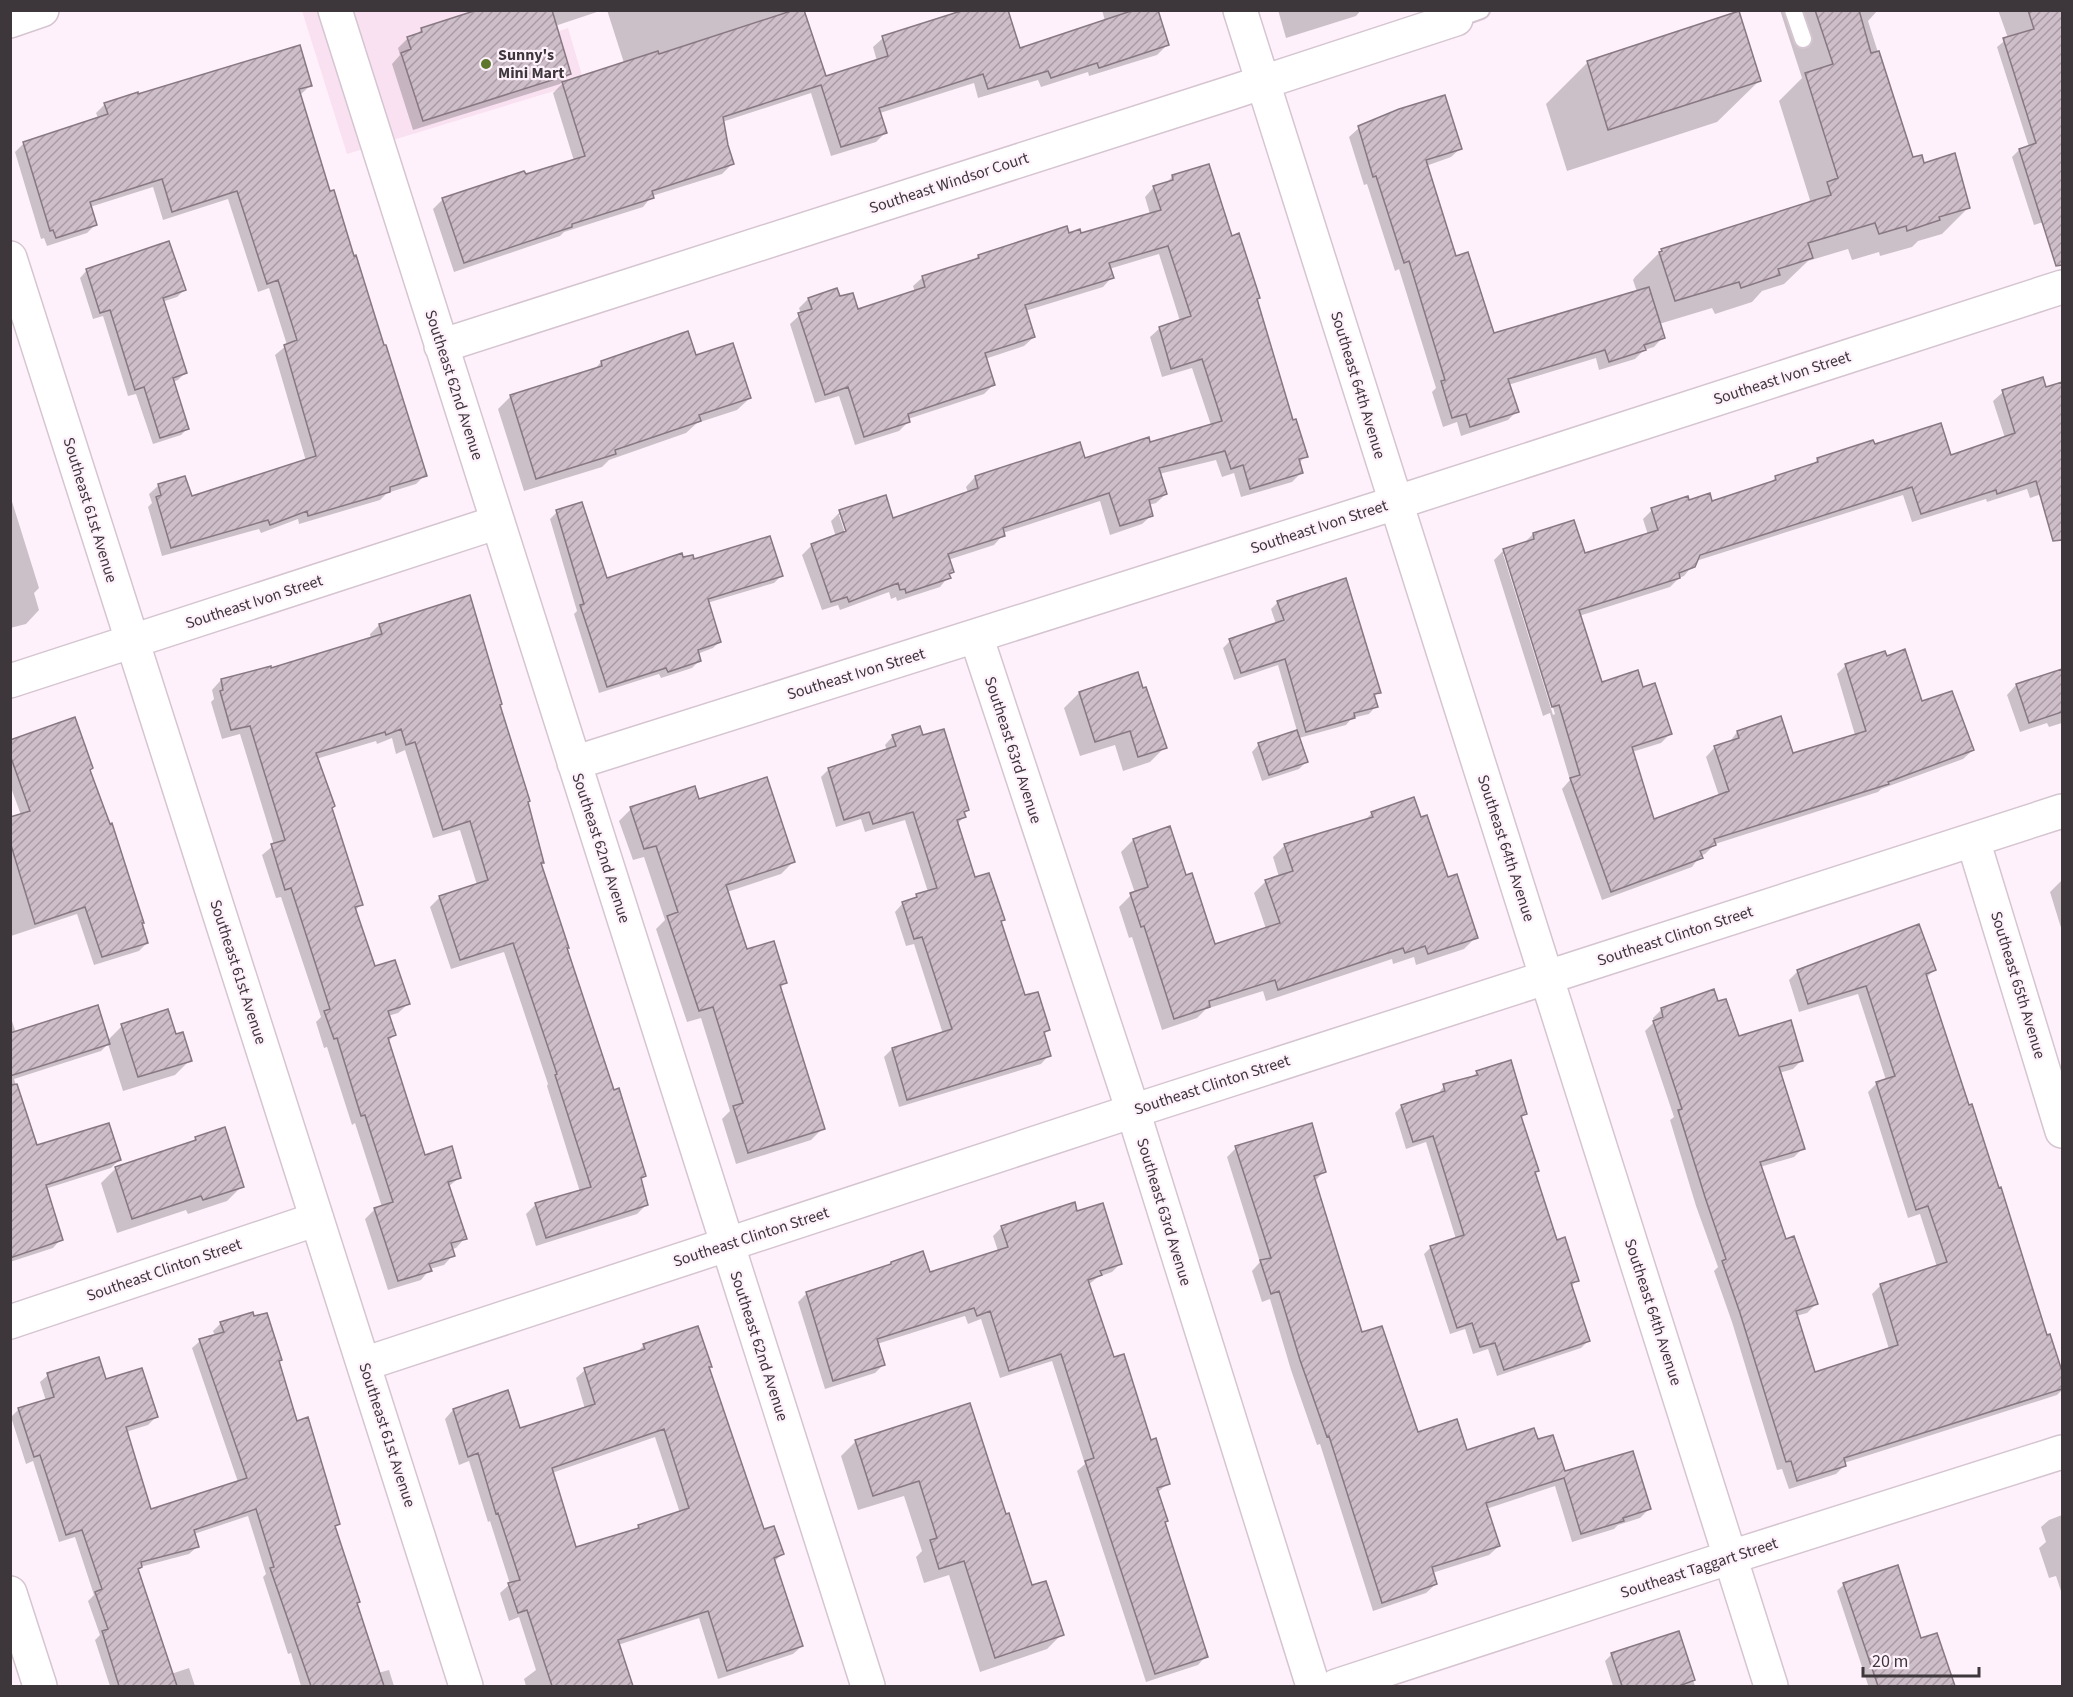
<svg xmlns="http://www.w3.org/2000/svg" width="2073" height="1697" viewBox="0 0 2073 1697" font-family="'Source Sans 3',sans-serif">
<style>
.built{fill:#f9e1f2}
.shadow{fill:#0003;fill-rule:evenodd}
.building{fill:url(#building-hatch);stroke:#877882;stroke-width:1.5;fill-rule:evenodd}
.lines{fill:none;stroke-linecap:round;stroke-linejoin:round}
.lane-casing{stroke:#d5c5d0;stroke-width:20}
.street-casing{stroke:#d5c5d0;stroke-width:36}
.secondary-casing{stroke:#d5c5d0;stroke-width:36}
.lane{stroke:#fff;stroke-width:16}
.street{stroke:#fff;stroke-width:33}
.secondary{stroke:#fff;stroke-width:33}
.poi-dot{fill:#5d782c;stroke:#fff1fb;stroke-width:2}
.labels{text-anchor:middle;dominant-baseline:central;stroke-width:4.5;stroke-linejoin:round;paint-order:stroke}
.poi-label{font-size:16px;font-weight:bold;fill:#3d373b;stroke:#fff1fb;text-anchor:start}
.street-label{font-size:16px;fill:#3d373b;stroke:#fff1fb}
</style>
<defs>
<pattern id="building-hatch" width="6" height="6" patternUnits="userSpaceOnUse" patternTransform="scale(1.5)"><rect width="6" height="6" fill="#cebec9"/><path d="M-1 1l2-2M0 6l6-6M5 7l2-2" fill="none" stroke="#a89ba4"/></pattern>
</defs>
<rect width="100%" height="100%" fill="#fff1fb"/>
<path class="built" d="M302 11H526L537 39 568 28 584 82 347 154Z"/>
<path class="shadow" d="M482 10H603L555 26 570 74 560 84 413 130 392 64 400 55 398 48 408 38 415 36 421 30Z
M607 10H803L825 78 877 61 873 47 883 38 953 16 958 10H1006L1019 50 1105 21 1102 10H1156L1167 45 1157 55 1089 76 1088 72 1041 87 1038 80 978 98 974 83 880 113 886 132 876 142 831 156 811 93 722 122 732 164 722 174 652 196 643 207 564 232 560 236 454 272 433 209 443 199 574 161 553 93 563 83 624 63Z
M1278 10H1361L1356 16 1286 38Z
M1780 10H1878L1868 21 1912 159 1923 164 1968 208 1942 234 1918 241 1912 247 1880 256 1879 252 1852 260 1848 249 1808 261 1784 284 1762 291 1752 302 1715 314 1712 308 1659 324 1663 337 1654 347 1644 350 1635 359 1599 370 1596 358 1508 385 1517 411 1508 420 1461 436 1457 422 1443 427 1432 392 1436 388 1399 269 1395 271 1367 184 1364 185 1349 137 1359 128 1461 148 1451 157 1426 166 1455 258 1493 335 1637 292 1633 280 1635 277 1662 250 1806 204 1810 200 1779 101 1802 78Z
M1998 10H2062V216L2034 225 2012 157 2019 150 2029 147 1997 47 2008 38Z
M1588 62 1759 81 1717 122 1567 171 1546 104Z
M311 85 300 95 329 193 353 258 425 475 416 484 387 493 380 500 299 524 298 519 261 533 259 529 162 556 148 507 152 503 149 494 159 485 191 498 306 461 275 355 287 345 269 288 258 292 228 199 163 220 153 187 90 207 96 224 87 233 47 246 44 238 41 239 15 152 24 143 98 118 96 113 105 104 137 96Z
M1173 176 1231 238 1258 298 1256 301 1292 422 1306 456 1299 463 1302 472 1292 482 1241 497 1234 473 1222 477 1216 460 1159 474 1166 494 1156 503 1149 505 1152 515 1142 524 1110 535 1100 501 1003 533V535L994 545 948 560 952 572 940 587 897 601 896 597 891 599 889 592 840 610 838 605 822 610 802 555 812 545 836 537 831 521 840 512 892 520 968 493 966 487 975 477 1084 460 1149 444 1211 425 1192 368 1162 377 1150 337 1160 328 1180 321 1159 254 1109 269 1112 277 1103 287 1025 311 1034 337 1024 346 985 359 993 385 984 394 908 419 909 421 899 431 855 445 839 396 815 403 790 324 801 314 799 308 808 299 836 290 839 298 857 310 915 292 913 286 923 277 973 261 978 256 1068 235H1080L1150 214 1145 197 1154 187 1166 183ZM839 515H843L850 538 847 539Z
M87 270 184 290 177 297 162 302 185 373 178 380 173 382 188 428 181 435 153 444 136 394 128 396 103 316 93 319 80 278Z
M695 357 750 398 737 410 697 423 686 433 609 460 602 467 524 491 498 409 511 396 593 371 601 362Z
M2062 384V487L2030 498 2027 489 1987 502 1986 499 1912 522 1903 495 1696 561 1684 576 1679 578 1670 587 1579 616 1601 684 1642 689 1670 734 1661 743 1632 752 1654 821 1719 796 1706 757 1715 747 1729 743 1737 732 1792 754 1855 735 1837 674 1846 665 1921 703 1973 750 1963 759 1881 789 1878 792 1715 844 1705 854 1700 856 1692 867 1602 900 1562 789 1570 780 1550 713 1543 716 1494 560 1504 550 1523 544 1533 534 1584 555 1648 535 1643 519 1652 510 1688 502 1711 503 1769 484 1776 477 1811 466 1818 459 1874 445 1950 457 2005 438 1993 401 2003 392 2046 389ZM1503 554H1506L1555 714 1553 715Z
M10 495 39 588 34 593 39 610 26 624 10 628Z
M557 512 606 580 683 559 781 576 774 583 707 603 720 641 713 648 697 654 699 661 692 668 661 678 659 674 599 693 574 614 577 611 550 519Z
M1278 602 1379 692 1374 697 1376 706 1369 714 1352 718 1346 725 1299 738 1306 762 1299 769 1262 781 1252 752 1259 744 1297 731 1278 665 1234 680 1223 648 1230 641 1276 624 1271 609Z
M379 625 499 706 542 862 540 864 566 949 613 1092 644 1176 640 1180 647 1204 637 1214 536 1246 526 1214 535 1205 580 1192 547 1086 548 1084 504 952 451 969 430 907 439 898 477 885 460 830 433 838 405 750 396 754 392 738 377 744 376 741 316 759 361 904 355 911 374 968 408 1004 398 1013 388 1016 394 1035 388 1042 424 1157 460 1177 448 1187 465 1238 456 1248 452 1249 453 1255 444 1265 430 1269 421 1280 388 1290 365 1219 375 1209 382 1207 355 1123 352 1125 327 1047 324 1048 316 1022 321 1017 281 897 276 898 262 855 274 845 240 734 222 739 211 702 214 699 212 690 221 680 270 670 371 639 370 634Z
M2062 670V726V723L2049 727 2047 723 2020 732 2007 695 2016 685Z
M1079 693 1165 747 1150 762 1123 771 1115 745 1080 756 1064 708Z
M893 736 967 809 963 814 964 817 957 824 974 879 1003 920 1000 923 1024 997 1048 1030 1043 1035 1049 1055 1041 1064 899 1107 884 1057 892 1049 943 1034 914 944 906 946 895 912 903 903 912 901 917 896 928 892 905 820 865 832 861 819 836 827 821 777 829 769 887 750 885 745Z
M10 741 89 771 143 922 141 924 147 943 139 951 94 965 77 914 11 936 10 819 21 815 10 785Z
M698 801 793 862 781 874 727 892 746 951 785 983 779 989 823 1128 811 1140 736 1164 722 1119 730 1111 701 1018 687 1022 656 929 665 920 644 857 633 860 619 821 631 809Z
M1372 813 1447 879 1476 937 1464 949 1416 965 1414 957 1393 964 1392 959 1266 1001 1263 991 1206 1009 1197 1018 1162 1030 1132 937 1129 938 1119 907 1131 895 1135 893 1121 852 1133 840 1185 877 1214 946 1266 929 1254 893 1266 881 1279 877 1273 857 1285 845 1364 821Z
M2062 880V931L2050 892Z
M1934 970 1926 978 2046 1337 2049 1336 2062 1376V1390L2057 1395 1844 1463 1845 1465 1836 1474 1789 1489 1782 1469 1777 1470 1732 1322 1714 1271 1718 1267 1696 1206 1670 1120 1674 1117 1645 1031 1654 1022 1653 1018 1662 1009 1717 1003 1738 1038 1801 1061 1793 1069 1779 1073 1803 1148 1794 1157 1760 1167 1785 1241 1816 1304 1807 1313 1796 1316 1814 1374 1889 1349 1872 1294 1881 1285 1937 1267 1920 1214 1908 1218 1868 1092 1877 1083 1886 1080 1858 994 1799 1012 1789 980 1798 971Z
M10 1015 16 1033 108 1040 122 1026 175 1036 190 1060 175 1075 123 1091 108 1044 101 1051 14 1079 36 1147 119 1160 111 1168 45 1189 61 1239 53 1248 10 1262Z
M1477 1072 1525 1114 1521 1118 1538 1171 1534 1174 1556 1242 1577 1280 1571 1287 1588 1341 1581 1348 1497 1376 1488 1349 1473 1354 1465 1329 1450 1334 1424 1254 1431 1247 1456 1239 1426 1142 1406 1149 1395 1113 1402 1106 1437 1095 1444 1086 1471 1078Z
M196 1138 242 1186 227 1201 188 1214 186 1210 117 1233 101 1183 116 1168 190 1144Z
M1236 1148 1324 1171 1315 1181 1361 1334 1418 1434 1466 1451 1537 1441 1564 1473 1649 1509 1640 1518 1618 1525 1614 1529 1572 1542 1555 1486 1486 1509 1499 1546 1489 1555 1432 1573 1436 1584 1426 1593 1373 1611 1320 1444 1317 1445 1291 1370 1270 1299 1262 1302 1252 1271 1260 1262 1227 1157Z
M1076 1213 1121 1263 1112 1272 1098 1277 1088 1285 1113 1359 1168 1483 1157 1493 1166 1521 1164 1523 1206 1656 1198 1665 1146 1682 1077 1471 1085 1464 1052 1361 1000 1378 981 1319 968 1324 965 1316 877 1344 884 1364 875 1373 825 1389 798 1302 807 1293 929 1274 998 1251 993 1236 1002 1227Z
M221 1323 281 1360 278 1363 296 1423 339 1524 334 1528 358 1602 356 1604 378 1673 389 1670 394 1686H301L291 1653 288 1654 263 1577 266 1574 248 1516 194 1534 197 1547 189 1554 140 1567 137 1571 171 1674 189 1668 195 1686H110L95 1640 100 1635 88 1601 94 1595 75 1537 59 1542 33 1461 26 1464 11 1417 19 1409 46 1401 40 1382 48 1375 105 1381 156 1417 148 1425 126 1432 150 1511 238 1482 192 1348 200 1341 215 1336 213 1331Z
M644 1345 710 1366 708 1368 763 1531 782 1554 774 1562 802 1646 793 1654 718 1679 699 1618 618 1645 631 1686H526L524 1679 536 1670 519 1617 509 1621 500 1593 510 1584 490 1521 488 1522 469 1461 459 1465 445 1419 453 1410 519 1430 585 1409 576 1378 585 1370 636 1353ZM655 1437 680 1513 639 1526 634 1531 575 1549 552 1473Z
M856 1441 1005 1516 1031 1587 1062 1634 1047 1649 980 1672 949 1575 924 1583 916 1557 922 1551 904 1496 858 1510 841 1456Z
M2062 1515V1594L2056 1576 2049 1578 2039 1548 2046 1542 2041 1527 2049 1520Z
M1844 1584 1920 1640 1936 1635 1954 1686H1865L1868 1685 1837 1591Z
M1678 1633 1695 1686H1613L1605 1661 1612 1654Z"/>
<path class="building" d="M477 10H552L571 74 423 121 401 53 411 49 407 37 422 32 421 28Z
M794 10H804L826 76 888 56 882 36 964 10H1008L1020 48 1134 10H1158L1169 45 1099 68 1097 63 1051 78 1048 71 988 89 983 74 879 108 887 133 841 147 821 85 723 117 728 145 734 164 652 191 654 198 572 224V227L464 263 442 198 524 171 526 174 585 156 562 82 658 51 659 54Z
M1815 10H1859L1871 53 1879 51 1913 157 1922 155 1924 163 1955 153 1970 208 1939 217 1940 220 1907 231 1906 226 1879 234 1875 223 1808 243 1813 258 1778 269 1780 275 1741 288 1739 282 1675 301 1659 252 1662 251 1661 249 1831 195 1827 182 1838 178 1805 73 1833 64Z
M2028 10H2062V265L2056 266 2019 149 2036 143 2003 38 2034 29Z
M1739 11 1761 81 1608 130 1587 61Z
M300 45 312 86 299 89 330 191 334 190 354 256 356 255 384 345H386L427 476 390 487V492L308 516 307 511 270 525 268 520 171 548 156 497 161 495 158 484 185 476 192 496 316 456 284 345 297 340 278 280 267 284 237 191 172 212 162 179 90 202 97 225 56 238 53 230 50 231 23 142 108 114 104 103 138 92V94Z
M1445 95 1462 149 1426 160 1456 256 1468 252 1494 333 1649 287 1665 338 1644 345 1646 350 1609 362 1605 350 1508 379 1519 412 1470 427 1466 414 1452 418 1441 381 1445 380 1409 261 1404 263 1376 176 1373 177 1358 126 1399 109Z
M1209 164 1232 236 1239 233 1260 298 1257 299 1293 420 1296 419 1308 457 1299 459 1303 473 1250 489 1243 465 1231 469 1225 451 1159 468 1167 494 1149 500 1153 516 1120 526 1109 493 1003 528 1005 536 948 554 954 572 949 574 951 578 906 593 905 589 900 590 898 583 849 602 847 597 831 602 811 544 846 531 839 510 886 495 893 518 978 488 975 476 1080 442 1085 458 1149 437 1150 442 1222 421 1202 359 1171 369 1159 327 1191 316 1168 246 1109 263 1114 278 1025 305 1035 337 985 353 995 385 908 414 910 422 864 437 848 387 825 395 798 313 812 309 808 298 837 288 840 296 853 293 858 309 925 287 922 276 979 258 978 255 1067 226 1069 233 1080 229 1081 233 1161 210 1153 186 1173 180 1172 175Z
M169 241 186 290 163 298 187 373 173 378 189 429 160 438 144 387 135 390 110 310 100 313 86 269Z
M688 331 696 355 733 343 751 398 699 415 701 421 615 450 616 454 536 479 510 395 602 366 601 361Z
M2043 377 2046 387 2062 382V540L2053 541 2036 481 1997 494 1996 490 1921 514 1912 487 1700 555 1695 567 1679 573 1680 578 1579 610 1602 682 1638 670 1643 687 1655 683 1672 734 1632 747 1654 819 1729 791 1714 746 1739 738 1737 731 1781 716 1793 753 1866 731 1845 664 1885 651 1887 656 1905 649 1922 701 1952 691 1974 750 1888 782 1889 784 1714 839 1716 845 1700 851 1703 858 1611 892 1570 778 1580 775 1559 705 1552 707 1503 549 1534 539 1533 533 1574 520 1585 553 1658 530 1651 508 1688 496 1689 500 1710 493 1712 501 1776 480 1775 476 1818 462 1817 458 1873 440 1875 444 1941 423 1951 455 2015 433 2002 390Z
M582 502 607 578 682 553 683 557 693 555 694 559 770 536 783 576 708 599 721 642 698 650 701 661 668 672 666 668 607 687 580 605 584 604 556 510Z
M1346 578 1381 693 1374 694 1378 707 1354 713 1355 718 1306 732 1285 659 1241 673 1229 639 1284 620 1277 601Z
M470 595 502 704 500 705 530 801 528 802 544 863H541L569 948H567L614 1090 619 1088 646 1176 641 1178 648 1205 546 1238 535 1203 591 1187 555 1075 557 1074 513 943 460 960 439 896 488 880 470 821 443 830 415 742 406 745 401 729 386 735 385 732 316 753 335 806 332 808 363 905 355 907 375 966 395 960 410 1004 388 1011 396 1035 388 1038 425 1155 452 1146 461 1178 448 1182 467 1239 451 1243 455 1256 429 1264 432 1271 398 1281 374 1208 393 1202 365 1115 361 1116 337 1038 334 1039 324 1011 330 1009 291 888 285 890 271 844 285 840 250 726 231 730 220 691 223 690 221 679 271 666V668L382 634 379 624Z
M2062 669V712L2029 723 2016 684Z
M1138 672 1143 688 1146 687 1167 748 1138 757 1130 731 1095 742 1079 692Z
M75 717 93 768 90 770 110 824 112 823 144 923H142L148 943 102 957 85 907 35 924 10 842V817L30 811 10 755V740Z
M920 726 923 735 944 729 969 810 964 812 966 817 957 820 975 877 989 873 1005 920 1001 921 1025 995 1038 992 1050 1030 1044 1032 1051 1056 907 1100 892 1048 952 1029 922 937 914 939 902 902 917 897 916 894 937 888 913 812 873 824 869 812 844 820 828 768 896 746 892 735Z
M1297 730 1308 762 1269 775 1258 743Z
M767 777 795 862 726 885 747 949 774 941 787 983 780 985 825 1129 748 1153 733 1106 743 1103 713 1007 699 1011 667 916 678 912 656 846 644 849 630 807 695 786 699 799Z
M1414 797 1421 817 1427 815 1448 877 1457 874 1478 938 1428 954 1425 946 1405 953 1403 948 1278 990 1275 980 1209 1001 1210 1007 1174 1019 1144 926 1141 927 1130 893 1148 887 1133 839 1170 826 1186 875 1192 873 1215 944 1280 923 1265 880 1293 871 1284 844 1373 817 1371 812Z
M1919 924 1936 970 1926 974 1969 1105 1972 1104 1999 1188 2001 1187 2047 1335 2050 1334 2062 1371V1389L1844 1458 1846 1466 1797 1481 1791 1461 1786 1462 1740 1313 1722 1261 1726 1259 1705 1197 1678 1110 1682 1109 1653 1021 1663 1017 1661 1008 1714 989 1718 1001 1726 999 1739 1036 1791 1020 1803 1061 1779 1067 1805 1149 1760 1162 1786 1239 1794 1236 1818 1304 1796 1311 1815 1372 1898 1345 1880 1284 1947 1262 1928 1206 1916 1210 1876 1082 1895 1076 1866 986 1808 1004 1797 970Z
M98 1005 110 1044 10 1076V1033Z
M168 1009 176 1034 183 1032 192 1061 138 1077 121 1024Z
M1511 1060 1527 1114 1521 1116 1539 1171 1535 1172 1557 1240 1565 1237 1579 1281 1571 1283 1590 1341 1504 1370 1495 1343 1480 1347 1472 1323 1457 1328 1430 1246 1464 1235 1433 1136 1413 1142 1401 1105 1445 1091 1443 1084 1478 1075 1476 1071Z
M17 1084 37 1145 109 1123 121 1160 46 1185 63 1240 10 1258V1085Z
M1312 1123 1326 1172 1314 1176 1362 1332 1382 1326 1418 1432 1457 1419 1467 1450 1534 1428 1538 1439 1553 1435 1565 1471 1633 1451 1651 1509 1623 1518 1624 1521 1581 1534 1564 1478 1486 1503 1500 1546 1432 1567 1437 1584 1382 1603 1329 1436 1327 1437 1300 1360 1279 1291 1271 1294 1260 1260 1271 1258 1235 1146Z
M225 1127 244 1187 203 1200 201 1196 132 1219 115 1167 196 1140 195 1137Z
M1075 1202 1077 1211 1103 1203 1122 1264 1100 1271 1102 1275 1088 1280 1114 1357 1124 1354 1151 1440 1156 1438 1170 1484 1157 1488 1168 1521 1165 1522 1208 1657 1155 1674 1085 1461 1094 1458 1061 1354 1009 1371 990 1311 977 1316 974 1308 877 1339 885 1365 833 1381 806 1292 891 1264V1262L923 1251 930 1272 1008 1247 1001 1226Z
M253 1312 254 1316 267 1313 282 1360 279 1361 297 1421 308 1417 340 1524 335 1526 360 1602 357 1603 384 1686H311L270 1568 274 1567 256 1509 194 1530 199 1547 141 1562 142 1567 138 1569 177 1686H119L102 1631 108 1629 95 1592 102 1589 82 1530 66 1535 40 1455 34 1457 18 1408 54 1397 47 1373 99 1357 106 1379 142 1368 158 1417 126 1427 151 1509 247 1478 199 1339 224 1332 220 1322Z
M698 1326 712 1367H709L764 1529 774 1526 784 1554 774 1558 803 1646 727 1671 708 1611 618 1640 633 1686H552L527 1610 518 1613 508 1583 520 1580 498 1513 496 1514 478 1453 468 1457 453 1409 508 1390 520 1428 595 1404 584 1368 645 1349 643 1344ZM664 1429 689 1508 638 1525 639 1528 576 1547 552 1468Z
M970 1403 1006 1514 1009 1513 1032 1585 1046 1581 1064 1635 995 1658 964 1561 939 1569 930 1540 937 1538 919 1481 873 1496 855 1440Z
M1898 1565 1921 1638 1937 1633 1955 1686H1878L1843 1583Z
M1679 1631 1695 1680 1679 1686H1622L1611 1653Z"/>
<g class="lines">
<g class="lane-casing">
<path id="lane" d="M1793 10 1803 39
M1456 19 1481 10"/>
</g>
<g class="street-casing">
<path id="street" d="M335 10 868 1686
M1240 10 1771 1686
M10 258 466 1686
M441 346 1230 93 1456 19
M976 636 1133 1111 1313 1686
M10 681 498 522
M574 763 1395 503 2062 287
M1973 840 2062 1131
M10 1322 317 1219
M364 1364 1133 1111 2062 811
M10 1593 40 1686
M1336 1686 1731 1557 2062 1452"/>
</g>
<g class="secondary-casing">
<path id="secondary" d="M10 21 42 10"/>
</g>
<use href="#lane" class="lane"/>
<use href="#street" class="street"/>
<use href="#secondary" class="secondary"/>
</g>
<circle class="poi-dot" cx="486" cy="64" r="6"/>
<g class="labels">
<g class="poi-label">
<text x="498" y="55">Sunny's<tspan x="498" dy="18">Mini Mart</tspan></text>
</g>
<g class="street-label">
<text transform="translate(949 183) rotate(-18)">Southeast Windsor Court</text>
<text transform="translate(1782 378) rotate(-18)">Southeast Ivon Street</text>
<text transform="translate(454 385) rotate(72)">Southeast 62nd Avenue</text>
<text transform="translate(1358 385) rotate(73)">Southeast 64th Avenue</text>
<text transform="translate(90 510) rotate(73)">Southeast 61st Avenue</text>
<text transform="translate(1319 527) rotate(-18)">Southeast Ivon Street</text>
<text transform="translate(254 602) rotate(-18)">Southeast Ivon Street</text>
<text transform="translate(856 674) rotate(-17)">Southeast Ivon Street</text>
<text transform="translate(1013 750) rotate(72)">Southeast 63rd Avenue</text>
<text transform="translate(601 848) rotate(72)">Southeast 62nd Avenue</text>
<text transform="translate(1506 848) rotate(72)">Southeast 64th Avenue</text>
<text transform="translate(1675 936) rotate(-18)">Southeast Clinton Street</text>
<text transform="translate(238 972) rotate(72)">Southeast 61st Avenue</text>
<text transform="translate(2018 985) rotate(73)">Southeast 65th Avenue</text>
<text transform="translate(1212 1085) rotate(-18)">Southeast Clinton Street</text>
<text transform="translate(1164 1212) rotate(73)">Southeast 63rd Avenue</text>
<text transform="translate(751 1237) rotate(-18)">Southeast Clinton Street</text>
<text transform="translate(164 1270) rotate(-19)">Southeast Clinton Street</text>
<text transform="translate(1653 1312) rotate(72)">Southeast 64th Avenue</text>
<text transform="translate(759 1346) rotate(72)">Southeast 62nd Avenue</text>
<text transform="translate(387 1435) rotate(72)">Southeast 61st Avenue</text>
<text transform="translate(1699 1568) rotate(-18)">Southeast Taggart Street</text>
</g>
</g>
<rect width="2073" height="1697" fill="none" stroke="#3d373b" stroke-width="24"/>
<path d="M1863 1667v9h116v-9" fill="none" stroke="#3d373b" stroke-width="3"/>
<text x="1872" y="1667" font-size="18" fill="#3d373b" stroke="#fff1fb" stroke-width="4.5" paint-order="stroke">20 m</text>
</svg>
